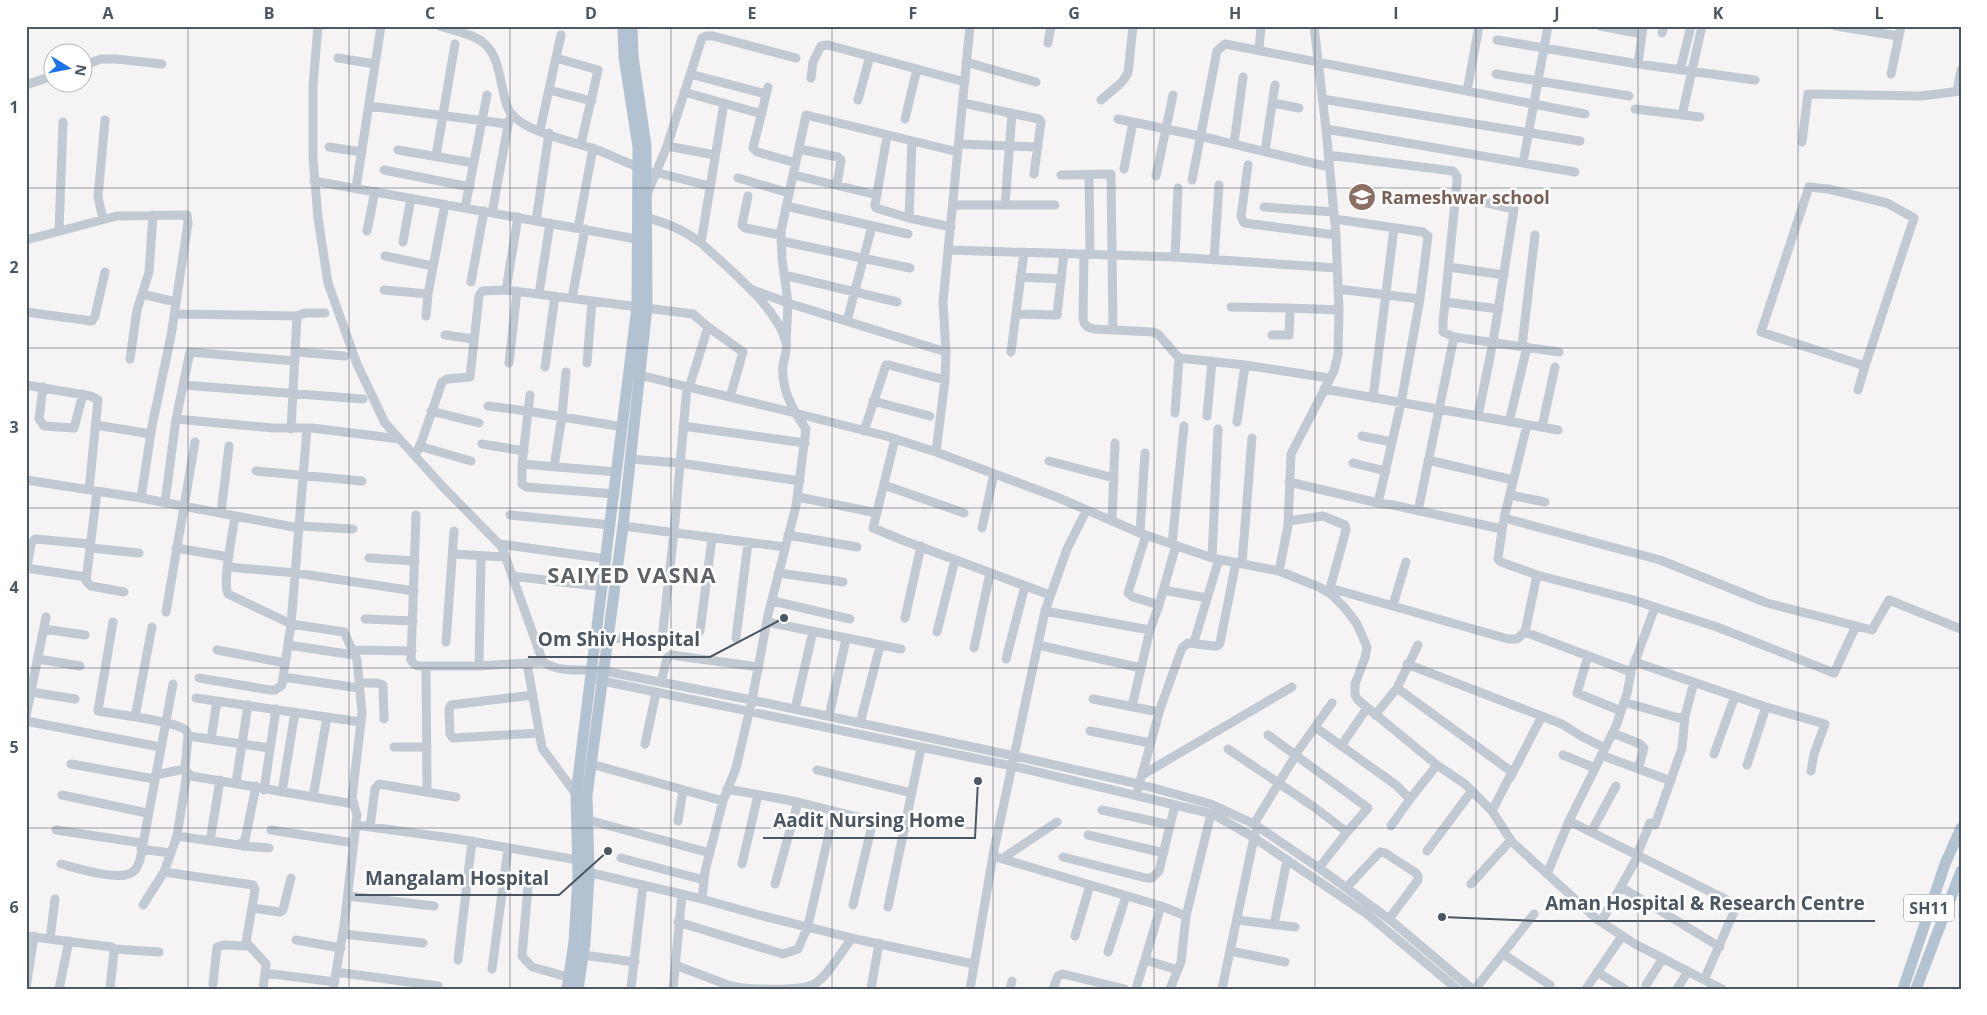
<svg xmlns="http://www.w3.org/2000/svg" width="1987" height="1015" viewBox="0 0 1987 1015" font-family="'Open Sans',sans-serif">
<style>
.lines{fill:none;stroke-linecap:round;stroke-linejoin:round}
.minor{stroke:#c1cad2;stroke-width:9}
.major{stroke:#b3c2d1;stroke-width:11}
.grid{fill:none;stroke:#4a5661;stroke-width:1;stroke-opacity:0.55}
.labels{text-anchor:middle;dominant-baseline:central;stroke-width:5;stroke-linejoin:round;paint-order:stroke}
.shield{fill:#fff;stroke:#808990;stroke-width:1}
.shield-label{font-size:16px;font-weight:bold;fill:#4a5661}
.education-label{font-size:18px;font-weight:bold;fill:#785e54;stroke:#fff;text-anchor:start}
.district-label{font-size:22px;font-weight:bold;letter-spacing:1px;fill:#5f6368;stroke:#fff}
.leader{fill:none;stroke:#4a5661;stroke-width:2}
.callout-dot{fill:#4a5661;stroke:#fff;stroke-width:2}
.callout-label{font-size:19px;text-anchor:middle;font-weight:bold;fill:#4a5661;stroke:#fff;stroke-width:5;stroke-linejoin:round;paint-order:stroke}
.neatline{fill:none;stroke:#4a5661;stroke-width:2}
.grid-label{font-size:16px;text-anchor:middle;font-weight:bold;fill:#4a5661}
</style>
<rect width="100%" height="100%" fill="#f5f3f3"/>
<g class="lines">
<path class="minor" d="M318 26 313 85V158L318 218 328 283 357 364 385 423 444 488 502 547 543 662C562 674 582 668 604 671L752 700 1015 756 1139 784 1211 804 1254 824 1319 868 1389 919 1472 989
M440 26C484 39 493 39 502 86 504 94 505 105 510 112 525 133 573 141 597 150 612 155 627 164 643 168
M1600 26 1642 34
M1836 26 1898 36
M1662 33 1664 26
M1497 40 1638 64 1755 80
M1048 43 1051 26
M1259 50 1261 26
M338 58 375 64
M556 58 598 70 581 144
M966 62 1036 82
M1638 64 1643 26
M82 66 101 59H116L162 64
M1680 70 1691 26
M690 74 766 94
M1496 74 1629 96
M1891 74 1901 26
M811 78 813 62 821 46 828 45 965 82
M26 85 52 76
M768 87 753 148 757 152 796 163
M549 90 592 101
M1467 91 1479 26
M1957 91 1961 70
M684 92 762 114
M1322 99 1580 141
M858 100 870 56
M1101 100 1122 82 1128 73 1133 26
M963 103 1039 119 1041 122 1034 174
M1273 103 1299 108
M369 106 508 124
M1635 109 1700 117
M1682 115 1702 26
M905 119 917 69
M1118 119 1200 136 1329 167
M1326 129 1575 172
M540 130 561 35
M887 136 875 205 876 208 909 218 951 227
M1802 142 1808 94 1921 96 1961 91
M959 144 1038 147
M1234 144 1243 77
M667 146 715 155
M329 147 362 152
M799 149 838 157 841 160 837 185
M398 150 474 163
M1265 151 1275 85
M1328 155 1453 171 1457 176V182L1443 322V332L1454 337 1559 352
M436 156 455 44
M1523 163 1548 26
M1248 165 1241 216 1244 223 1336 235
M1124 169 1133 122
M384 170 470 187
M655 172 709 186
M794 175 877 195
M1061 175 1111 174 1113 330
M1089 175 1090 254
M1156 176 1173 95
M738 178 789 193
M1192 180 1217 51 1225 44 1585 114
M314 181 642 240
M356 188 381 26
M648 192 667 146 702 38 706 36H713L796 58
M748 196 742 225 745 228 781 235
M1456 196 1514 209 1493 342 1478 416
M953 205H1055
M1005 205 1012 113
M786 206 908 234
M1264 207 1334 212
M465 208 487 95
M492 213 509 120
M640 216C662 221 683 229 701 243 728 268 776 306 786 342 788 349 784 358 783 365 781 389 792 409 806 429L796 506 768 615 752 700 736 768 723 801 705 871 702 899
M909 218 912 141
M103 219 98 197 105 120
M1335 219 1423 232 1428 236 1420 299 1401 403 1378 503
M536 221 549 133
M578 228 593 148
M59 231 63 122
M367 231 375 191
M26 240 117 216 187 215 188 223 171 336 152 426 141 498 299 528
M781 241 910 268
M403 242 411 198
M701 243 724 103
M948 250 1175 257 1337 268
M1084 254 1083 318C1084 325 1086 327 1094 329L1153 332 1158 334 1179 358
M385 256 433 266
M1175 257 1178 188
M1214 260 1219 185
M1449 267 1504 275
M784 275 897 302
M1020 277 1061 279
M471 282 484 211
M1338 289 1420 299
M384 290 428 294
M506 290 518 217
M753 290 788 303 946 352
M142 294 176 302
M539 294 550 223
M572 298 585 229
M1445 302 1499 309
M1231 307 1290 308
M26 312 92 321 95 316 105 272
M175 314 297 316 291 429
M1016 314 1057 315 1064 253
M297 316 305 313H325
M426 316 428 294 445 204
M847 321 872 226
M445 335 474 339
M1272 335H1289L1290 308 1339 310
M786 343 788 303 782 258 781 231 806 115 958 152
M1522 346 1535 235
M296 352 345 356
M1011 352 1024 252
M130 359 137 310 149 272 153 215
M509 363 517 291
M587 363 592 301 693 314 708 327 743 352 730 397
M545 367 555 296
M635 374 791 412 886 436 936 452 1059 498 1140 533 1212 558 1279 571 1319 587 1331 594 1345 608 1357 624 1367 647 1365 658 1355 684V695L1358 700 1437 765 1465 784 1492 811 1512 842 1598 920 1635 944 1722 989
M26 385 91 396 98 400 89 490
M183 385 363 399
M43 387 39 419 44 426 74 428 83 394
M689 388 708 327
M1324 389 1558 430
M1858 390 1865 366 1914 218 1887 203 1828 189 1809 187 1761 332 1865 366
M530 395 522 464 617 472
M1373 398 1394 228
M873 401 930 416
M488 406 527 411 623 427
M431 411 479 423
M1175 413 1179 358 1245 365
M1207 416 1212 361
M176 419 273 428H312L400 439
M1237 422 1245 365 1329 378
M1509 422 1527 347
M96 425 151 434
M1527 425 1504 518 1660 560 1767 603 1872 630 1889 600 1961 629
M683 426 805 443
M1542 427 1555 367
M864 431 886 365H889L945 380
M1362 436 1392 442
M895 439 873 528 902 540 1050 595
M482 444 524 451
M419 446 471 461
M936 452 945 380 946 352 943 302 970 26
M415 456 421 443 442 382 447 379 470 377 479 296 482 291 506 290 592 301
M630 459 680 463 800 481
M1428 460 1513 480
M1049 461 1114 478
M1353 463 1386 471
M522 464V484L526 487 615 494
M554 467 562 416 566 372
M256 471 362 481
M26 480 141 498
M1289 482 1378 503 1393 505 1502 529
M884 485 964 513
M97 491 86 581 91 586 124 592
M1510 495 1545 502
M798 497 877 513
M165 502 176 419 190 352 295 361
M1418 511 1454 337
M221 513 229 446
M416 515 411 660 414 664 418 666H479L543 662
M510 515 611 525
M235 516C233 532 222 582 228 594L291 624 344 632 357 660 362 713 352 798 357 815 344 926 333 989
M1112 521 1115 443
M1288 521 1323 516 1345 525 1346 530 1329 592
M1503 523 1498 559 1501 562 1537 575
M300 526 353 529
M623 526 785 547
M982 528 994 474
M1140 533 1145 453
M788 535 857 547
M1146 535 1128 593 1133 597 1159 605
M500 544 607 559
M1172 544 1184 426
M90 548 139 553
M176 548 229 557
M453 554 505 557
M369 558 415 561
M1212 558 1218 429
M1242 563 1252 438
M228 567 296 573 414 591
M26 568 86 577
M27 568 31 544 35 539 90 544
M1279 571 1288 526 1291 454 1334 371 1338 354 1339 310 1336 235 1326 129 1314 26
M778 573 843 582
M512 576 603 587
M1330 588 1508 639H1517L1525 632
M1163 590 1207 598
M773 601 850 619
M1393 605 1406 562
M1045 611 1150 630 1132 706
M166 612 195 442
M905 618 921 546
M365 619 413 621
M113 622 98 711C114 714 174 721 184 729 188 731 187 732 188 736L185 769 191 776 354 804
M767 622 901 649
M44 629 85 635
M1150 630 1159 605 1176 545
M700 631 712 538
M937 632 955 560
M608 637 657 643 662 639 674 532 687 387
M736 638 748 543
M446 642 454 531
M1194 642 1219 559
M288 645 354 655
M1038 645 1141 668
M1418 645 1397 688 1512 772 1492 811
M974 648 990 573
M217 650 285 663
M352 650 412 651
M1588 656 1577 693 1621 711
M38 659 80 666
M1006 659 1025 586
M1635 662 1766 707 1825 724 1814 754 1811 771
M527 663 542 748 576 794
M1407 664 1562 724 1581 736 1605 748
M426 666 427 791
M479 666 481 556
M1633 667 1655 607
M283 677 359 688
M199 678 270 690H275L282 685 291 624 307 428
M598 680 1012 766 1213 814 1253 837 1367 914 1457 989
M661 682 667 658 671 655 759 667
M359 683H377L383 685 384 719
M31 692 75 699
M533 695 451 705 449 709 450 734 453 738 539 733
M196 698 361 722
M1093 699 1159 712
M1624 702 1679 718 1685 716
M795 709 813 631
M1375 715 1397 688
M26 716 46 617
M829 716 846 639
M135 717 152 627
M26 721 160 747
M860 723 880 646
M1315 727 1396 785 1410 799 1437 765
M1090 731 1150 743
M1613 733 1640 744 1644 748 1638 769
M188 736 270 748
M211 739 217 701
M645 744 656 693
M1341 746 1367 708
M394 747H427
M1228 749 1314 807 1347 832 1368 808 1268 735
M1714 754 1735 696
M1563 755 1595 768
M1601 755 1671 781
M71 764 154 779
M591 764 723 801
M1747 765 1766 707
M817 770 912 793
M155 775 185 769
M1142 775 1292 687
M1510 778 1542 716
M236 783 248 705
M727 789 798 802
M1138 789 1160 709 1182 648 1188 643 1213 646H1217L1220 643 1236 562
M264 790 276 709
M282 792 295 712
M62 795 147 813
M313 797 327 717
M1102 810 1170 825
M588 820 710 853
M678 821 683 790
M1569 821 1737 905 1704 980
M1254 824 1300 748 1332 703
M356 825 458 839 578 860
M1655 825 1682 748 1685 716 1694 682
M1391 826 1410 799
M370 827 375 789 379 784 456 797
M56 830 142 843
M271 830 354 843
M1591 832 1616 786
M1088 835 1164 853
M177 836 239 845 245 840 256 786
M210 841 220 780
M242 844 243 846 269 848
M141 849 171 853
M1427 851 1471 792
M1637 855 1650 823
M993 856 1161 906
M1063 857 1146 878H1152L1159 871 1175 805
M621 858 704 880
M1004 859 1006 856 1057 822
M61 864C77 868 117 881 131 873 136 871 138 865 140 860L173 684
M742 864 758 795
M1319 868 1347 832
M583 871 698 898 759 915 860 940 974 964
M164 872 177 836 187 773
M1547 874 1569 821 1616 726 1627 694 1631 672 1525 632 1537 575 1630 599 1717 627 1834 673 1856 626
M529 875 522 956 532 967 568 977
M775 884 798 802 905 829
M1471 884 1511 840
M1621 887 1720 947
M1346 888 1380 852 1385 853 1416 873 1418 876V880L1389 919
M348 896 434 906
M143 905 164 872 253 885 255 890 246 942 266 964 263 989
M853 905 873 821
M888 907 921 748
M252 908 280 912 283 910 291 878
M1237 920 1295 927
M678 922 783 954 798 949 808 926 834 811
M1601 922 1638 856
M1274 925 1287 860
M343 934 423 943
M26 936 112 947 114 951 110 989
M1075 936 1090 885
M50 939 55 899
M296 940 341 948
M114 949 159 952
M1230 951 1285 962
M1108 952 1126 896
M1503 954 1550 985
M583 955 635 962
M458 960 472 841
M1145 960 1178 970
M675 965 728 985 726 989
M492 969 508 848
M336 972 438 986
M1597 972 1625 989
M265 973 335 982
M213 984 217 947 224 945 248 946
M728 985C744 990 802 992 816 983 829 974 842 951 852 938
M1646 985 1663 958
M26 988 34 936
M631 988 643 885
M59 989 69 941
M673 989 682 894
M871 989 879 943
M970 989 994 850 1045 611 1067 549 1086 511
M1010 989 1012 981
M1053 989 1058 976 1063 974 1125 989
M1136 989 1161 906 1186 916 1211 814
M1170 989 1181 962 1186 916
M1222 989 1255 833
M1475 989 1534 914
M1586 989 1622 936
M1677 989 1688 971"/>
<path class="major" d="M567 989 574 942 578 876 576 794 637 307 638 147 624 57 623 26
M578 989 585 943 589 876 587 795 623 526 647 308 646 146 633 56 632 26
M1903 989 1945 864 1961 828
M1916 989 1961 871"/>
</g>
<path class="grid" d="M188 26V989M349 26V989M510 26V989M671 26V989M832 26V989M993 26V989M1154 26V989M1315 26V989M1476 26V989M1638 26V989M1798 26V989M26 188H1961M26 348H1961M26 508H1961M26 668H1961M26 828H1961"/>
<defs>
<g id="school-disc" transform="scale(1.4375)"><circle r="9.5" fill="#8d6e63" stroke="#fff"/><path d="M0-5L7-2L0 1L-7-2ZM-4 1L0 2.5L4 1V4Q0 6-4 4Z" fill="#fff"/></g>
</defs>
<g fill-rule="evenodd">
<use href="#school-disc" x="1362" y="197"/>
</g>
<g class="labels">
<rect class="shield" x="1904" y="894.5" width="50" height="27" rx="4"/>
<g class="shield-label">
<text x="1929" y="908">SH11</text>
</g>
<g class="education-label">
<text x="1381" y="197">Rameshwar school</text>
</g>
<g class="district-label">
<text x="632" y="574">SAIYED VASNA</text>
</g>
</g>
<path class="leader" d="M784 618L710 657H528M978 781L975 838H763M608 851L559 895H355M1442 917L1536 921H1875"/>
<g class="callout-dot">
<circle cx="784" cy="618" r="5"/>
<circle cx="978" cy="781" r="5"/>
<circle cx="608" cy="851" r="5"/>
<circle cx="1442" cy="917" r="5"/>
</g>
<g class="callout-label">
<text x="619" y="646">Om Shiv Hospital</text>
<text x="869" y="827">Aadit Nursing Home</text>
<text x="457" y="885">Mangalam Hospital</text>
<text x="1705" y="910">Aman Hospital &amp; Research Centre</text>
</g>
<rect width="1987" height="1015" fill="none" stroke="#ffffff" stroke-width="55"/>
<g transform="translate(68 68) rotate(100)"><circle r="24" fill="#ffffff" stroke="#b7bbc0"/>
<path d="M0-4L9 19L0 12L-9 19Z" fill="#1a73e8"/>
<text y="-8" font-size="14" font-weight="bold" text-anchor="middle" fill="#4a5661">N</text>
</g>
<rect x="28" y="28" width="1932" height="960" class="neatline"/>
<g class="grid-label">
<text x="108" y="19">A</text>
<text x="269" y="19">B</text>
<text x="430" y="19">C</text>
<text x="591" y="19">D</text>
<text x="752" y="19">E</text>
<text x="913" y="19">F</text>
<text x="1074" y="19">G</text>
<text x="1235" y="19">H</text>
<text x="1396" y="19">I</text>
<text x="1557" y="19">J</text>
<text x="1718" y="19">K</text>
<text x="1879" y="19">L</text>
<text x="14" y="113">1</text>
<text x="14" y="273">2</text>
<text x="14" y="433">3</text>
<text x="14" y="593">4</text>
<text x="14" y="753">5</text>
<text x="14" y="913">6</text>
</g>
</svg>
